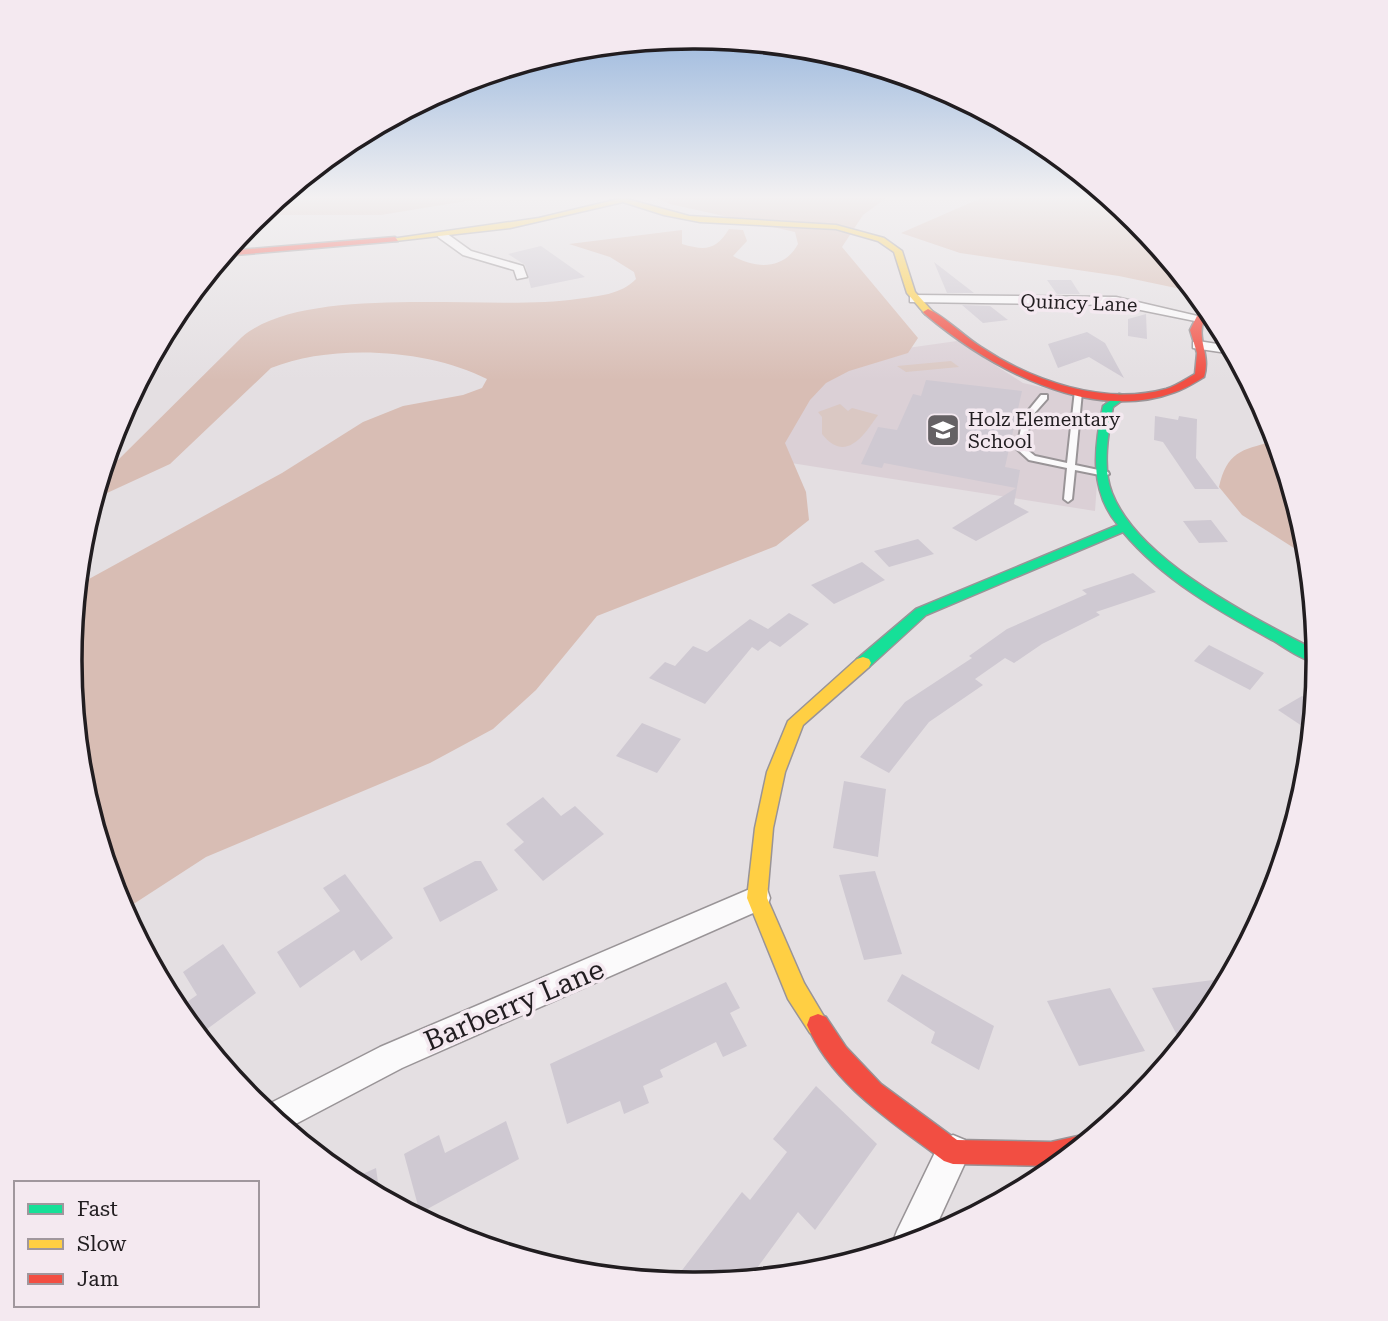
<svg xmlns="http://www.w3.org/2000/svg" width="1388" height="1321" viewBox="0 0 1388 1321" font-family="'Roboto Serif',serif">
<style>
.built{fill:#dbd0d6}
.green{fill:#dac8c3}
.forest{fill:#d8bdb4}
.building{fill:#cfc9d2}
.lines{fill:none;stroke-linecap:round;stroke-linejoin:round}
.lane-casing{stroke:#999497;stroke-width:4}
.street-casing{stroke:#999497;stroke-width:3}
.fast-casing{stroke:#999497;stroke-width:3}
.slow-casing{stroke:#999497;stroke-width:3}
.jam-casing{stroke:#999497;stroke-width:3}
.lane{fill:#fbfafb;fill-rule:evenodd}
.street{fill:#fbfafb;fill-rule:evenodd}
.fast{fill:#16e098;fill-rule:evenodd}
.slow{fill:#ffcf43;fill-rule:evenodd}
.jam{fill:#f24e42;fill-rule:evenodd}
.labels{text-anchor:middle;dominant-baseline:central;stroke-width:7;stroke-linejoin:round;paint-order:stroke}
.far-street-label{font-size:19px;fill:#211d20;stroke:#f4e9f0}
.far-poi-label{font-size:19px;fill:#211d20;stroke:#f4e9f0;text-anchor:start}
.near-street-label{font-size:28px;fill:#211d20;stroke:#f4e9f0}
.rim{fill:none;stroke:#211d20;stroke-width:3.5}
</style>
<rect width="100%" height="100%" fill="#e4dfe2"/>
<path class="built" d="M957 341 1023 383 1103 401 1095 511 772 460 815 361Z"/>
<path class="green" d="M951 361 959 367 906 372 897 366Z
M840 404 848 411 852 408 878 415C864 435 846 464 822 434V417L818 412Z"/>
<path class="forest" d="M282 196H496L381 215H258Z
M652 196H889L863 215 842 247 918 338 908 353 849 371 826 383 810 400 785 443 806 492 809 520 776 546 597 616 536 690 493 729 430 763 206 857 132 905 127 916 118 899 82 782 70 660 78 585 282 473 363 422 403 406 463 395 482 388 487 379C429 349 332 343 271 368L170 464 94 499 103 469 118 460 242 337C307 282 489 312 577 299 597 296 621 295 636 279L634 272 610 257 569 244 682 230V244C706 251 716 250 729 229L743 230 747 241 733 256C756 269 784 270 798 244L795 232 670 204Z
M986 196H1106L1135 220 1195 292 1119 276 960 253 901 233Z
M1276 441 1306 539 1308 557 1242 515 1219 487C1227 451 1243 449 1276 441Z"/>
<path class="building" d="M541 246 585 277 531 288 525 265 508 254Z
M934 262 974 293H947Z
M1047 280H1071L1080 294H1057Z
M962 305 990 306 1008 320 983 323Z
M1146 314 1147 339 1128 336V319Z
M1087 332 1105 343 1124 378 1089 357 1058 368 1048 344Z
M926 380 1022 391 1005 467 1020 470 1014 504 1029 512 976 541 952 528 1016 488 884 463 882 468 861 464 878 427 897 430 913 394 921 396Z
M1155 416 1178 420 1179 416 1197 419 1196 458 1219 489H1195L1163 442 1154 440Z
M1211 520 1228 542 1199 543 1183 521Z
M918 539 934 554 889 567 874 551Z
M862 562 885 580 834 604 811 585Z
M1133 573 1156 592 1096 612 1100 615 1042 644 1014 663 1005 658 975 679 983 685 929 722 889 773 860 757 905 702 972 658 969 656 1007 629 1087 594 1082 590Z
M789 613 809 624 780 647 770 641 758 651 752 647 705 704 649 678 665 662 675 666 693 646 707 652 750 619 768 629Z
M1209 645 1264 673 1250 690 1194 661Z
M1302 696 1314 703 1311 732 1278 710Z
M642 723 681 739 657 773 616 756Z
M844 781 886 789 878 857 833 848Z
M543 797 561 816 575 806 604 834 543 881 514 850 524 842 506 824Z
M475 861H481L498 890 440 922 423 888Z
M875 871 902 954 864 960 839 875Z
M345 874 393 938 361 961 354 950 300 988 277 952 340 911 323 888Z
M223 944 256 993 199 1035 177 1009 197 995 183 972Z
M902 974 994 1026 979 1070 931 1043 935 1032 887 1001Z
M1228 978 1212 1007 1189 1036 1178 1037 1152 988Z
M726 982 740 1008 730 1013 747 1046 723 1057 716 1042 660 1070 663 1077 643 1086 649 1103 624 1114 620 1101 567 1124 550 1064Z
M1110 988 1145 1051 1079 1066 1047 1001Z
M816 1086 877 1144 815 1230 798 1212 749 1279 694 1284 673 1282 742 1192 750 1200 787 1152 773 1139Z
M506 1121 519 1159 420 1213 404 1154 439 1135 445 1153Z
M376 1168 380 1197 349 1180Z"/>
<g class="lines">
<g class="lane-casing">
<path id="lane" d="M1075 390 1082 392 1075 465 1108 472 1109 474 1105 476 1075 470 1072 499 1068 502 1064 499 1067 468 1029 460 1017 449 1023 417 1041 395H1047V399L1031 417 1025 448 1035 456 1067 463Z"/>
</g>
<g class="street-casing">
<path id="street" d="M438 233H446L471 251 523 266 527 277 517 279 514 270 463 255 438 237Z
M914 295 1116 297 1206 318 1200 322 1116 305 910 302V296Z
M1198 341 1230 346 1234 354 1193 348V342Z
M757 886 767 889 770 898 767 907 402 1068 286 1129 261 1108 380 1047Z
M953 1135 965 1140 970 1152 931 1237 894 1248 892 1244 897 1231 941 1140Z"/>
</g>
<g class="fast-casing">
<path id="fast" d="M1119 394 1128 396 1113 407C1108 433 1102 468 1112 493 1139 562 1253 617 1317 651V663C1302 660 1287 649 1274 641 1220 612 1163 580 1123 532L926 615 869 667H857L855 663 857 659 916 609 1118 525C1089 491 1094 447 1103 406Z"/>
</g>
<g class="slow-casing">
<path id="slow" d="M623 198 689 216 836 225 884 238 902 251 915 292 933 312 925 314 907 293 894 252 878 241 836 229 700 222 664 215 623 202 510 228 395 241 391 239 539 218Z
M863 657 869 659 871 663 869 667 803 725 785 772 773 828 767 898 804 983 829 1025 826 1033 818 1036 810 1033 788 999 747 898 755 828 767 772 788 721 857 659Z"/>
</g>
<g class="jam-casing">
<path id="jam" d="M395 237 398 241 223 256 227 251Z
M928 309C946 317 963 336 981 347 1032 381 1104 406 1166 389 1176 386 1186 379 1195 374L1197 353 1190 330 1197 316 1210 311 1214 316 1204 320C1196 339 1211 354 1204 377 1194 383 1185 389 1175 392 1090 424 988 367 925 314L923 312Z
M818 1014 826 1017 846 1047 881 1084 957 1140 1051 1142 1078 1136 1087 1141 1058 1165 1051 1166 953 1164 944 1161C894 1123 832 1085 807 1025L810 1017Z"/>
</g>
<use href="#lane" class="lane"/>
<use href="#street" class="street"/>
<use href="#fast" class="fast"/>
<use href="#slow" class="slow"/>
<use href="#jam" class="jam"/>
</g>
<linearGradient id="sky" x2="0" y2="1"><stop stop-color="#8dafda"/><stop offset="0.52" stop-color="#f3f1f2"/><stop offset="1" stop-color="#f3f1f2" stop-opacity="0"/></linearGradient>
<rect width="1388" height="380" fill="url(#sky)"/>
<defs>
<g id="school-square" transform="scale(1.75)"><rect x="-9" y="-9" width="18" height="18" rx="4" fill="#656164" stroke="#f4e9f0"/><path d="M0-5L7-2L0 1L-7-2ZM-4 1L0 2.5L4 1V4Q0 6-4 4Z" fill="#fff"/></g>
</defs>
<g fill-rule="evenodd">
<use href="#school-square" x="943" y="430"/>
</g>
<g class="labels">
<g class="far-street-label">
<text transform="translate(1079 303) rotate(2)">Quincy Lane</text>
</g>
<g class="far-poi-label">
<text x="968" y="419">Holz Elementary<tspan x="968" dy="22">School</tspan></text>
</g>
<g class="near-street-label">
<text transform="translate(514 1005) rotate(-23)">Barberry Lane</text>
</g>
</g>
<path d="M0 0H1388V1321H0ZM693 49H695A611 611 0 0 1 1306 660V661A611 611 0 0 1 695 1272H693A611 611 0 0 1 82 661V660A611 611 0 0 1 693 49Z" fill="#f4e9f0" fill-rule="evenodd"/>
<path class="rim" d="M693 49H695A611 611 0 0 1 1306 660V661A611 611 0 0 1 695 1272H693A611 611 0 0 1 82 661V660A611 611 0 0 1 693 49Z"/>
<rect x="14" y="1181" width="245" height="126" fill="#f4e9f0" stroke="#a0979d" stroke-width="2"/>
<rect x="28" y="1204" width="35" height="10" fill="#16e098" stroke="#a0979d" stroke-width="2"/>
<text x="77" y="1216" font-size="21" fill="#211d20">Fast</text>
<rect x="28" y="1239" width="35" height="10" fill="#ffcf43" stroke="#a0979d" stroke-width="2"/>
<text x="77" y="1251" font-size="21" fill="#211d20">Slow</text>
<rect x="28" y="1274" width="35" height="10" fill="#f24e42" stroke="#a0979d" stroke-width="2"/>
<text x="77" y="1286" font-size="21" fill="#211d20">Jam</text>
</svg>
